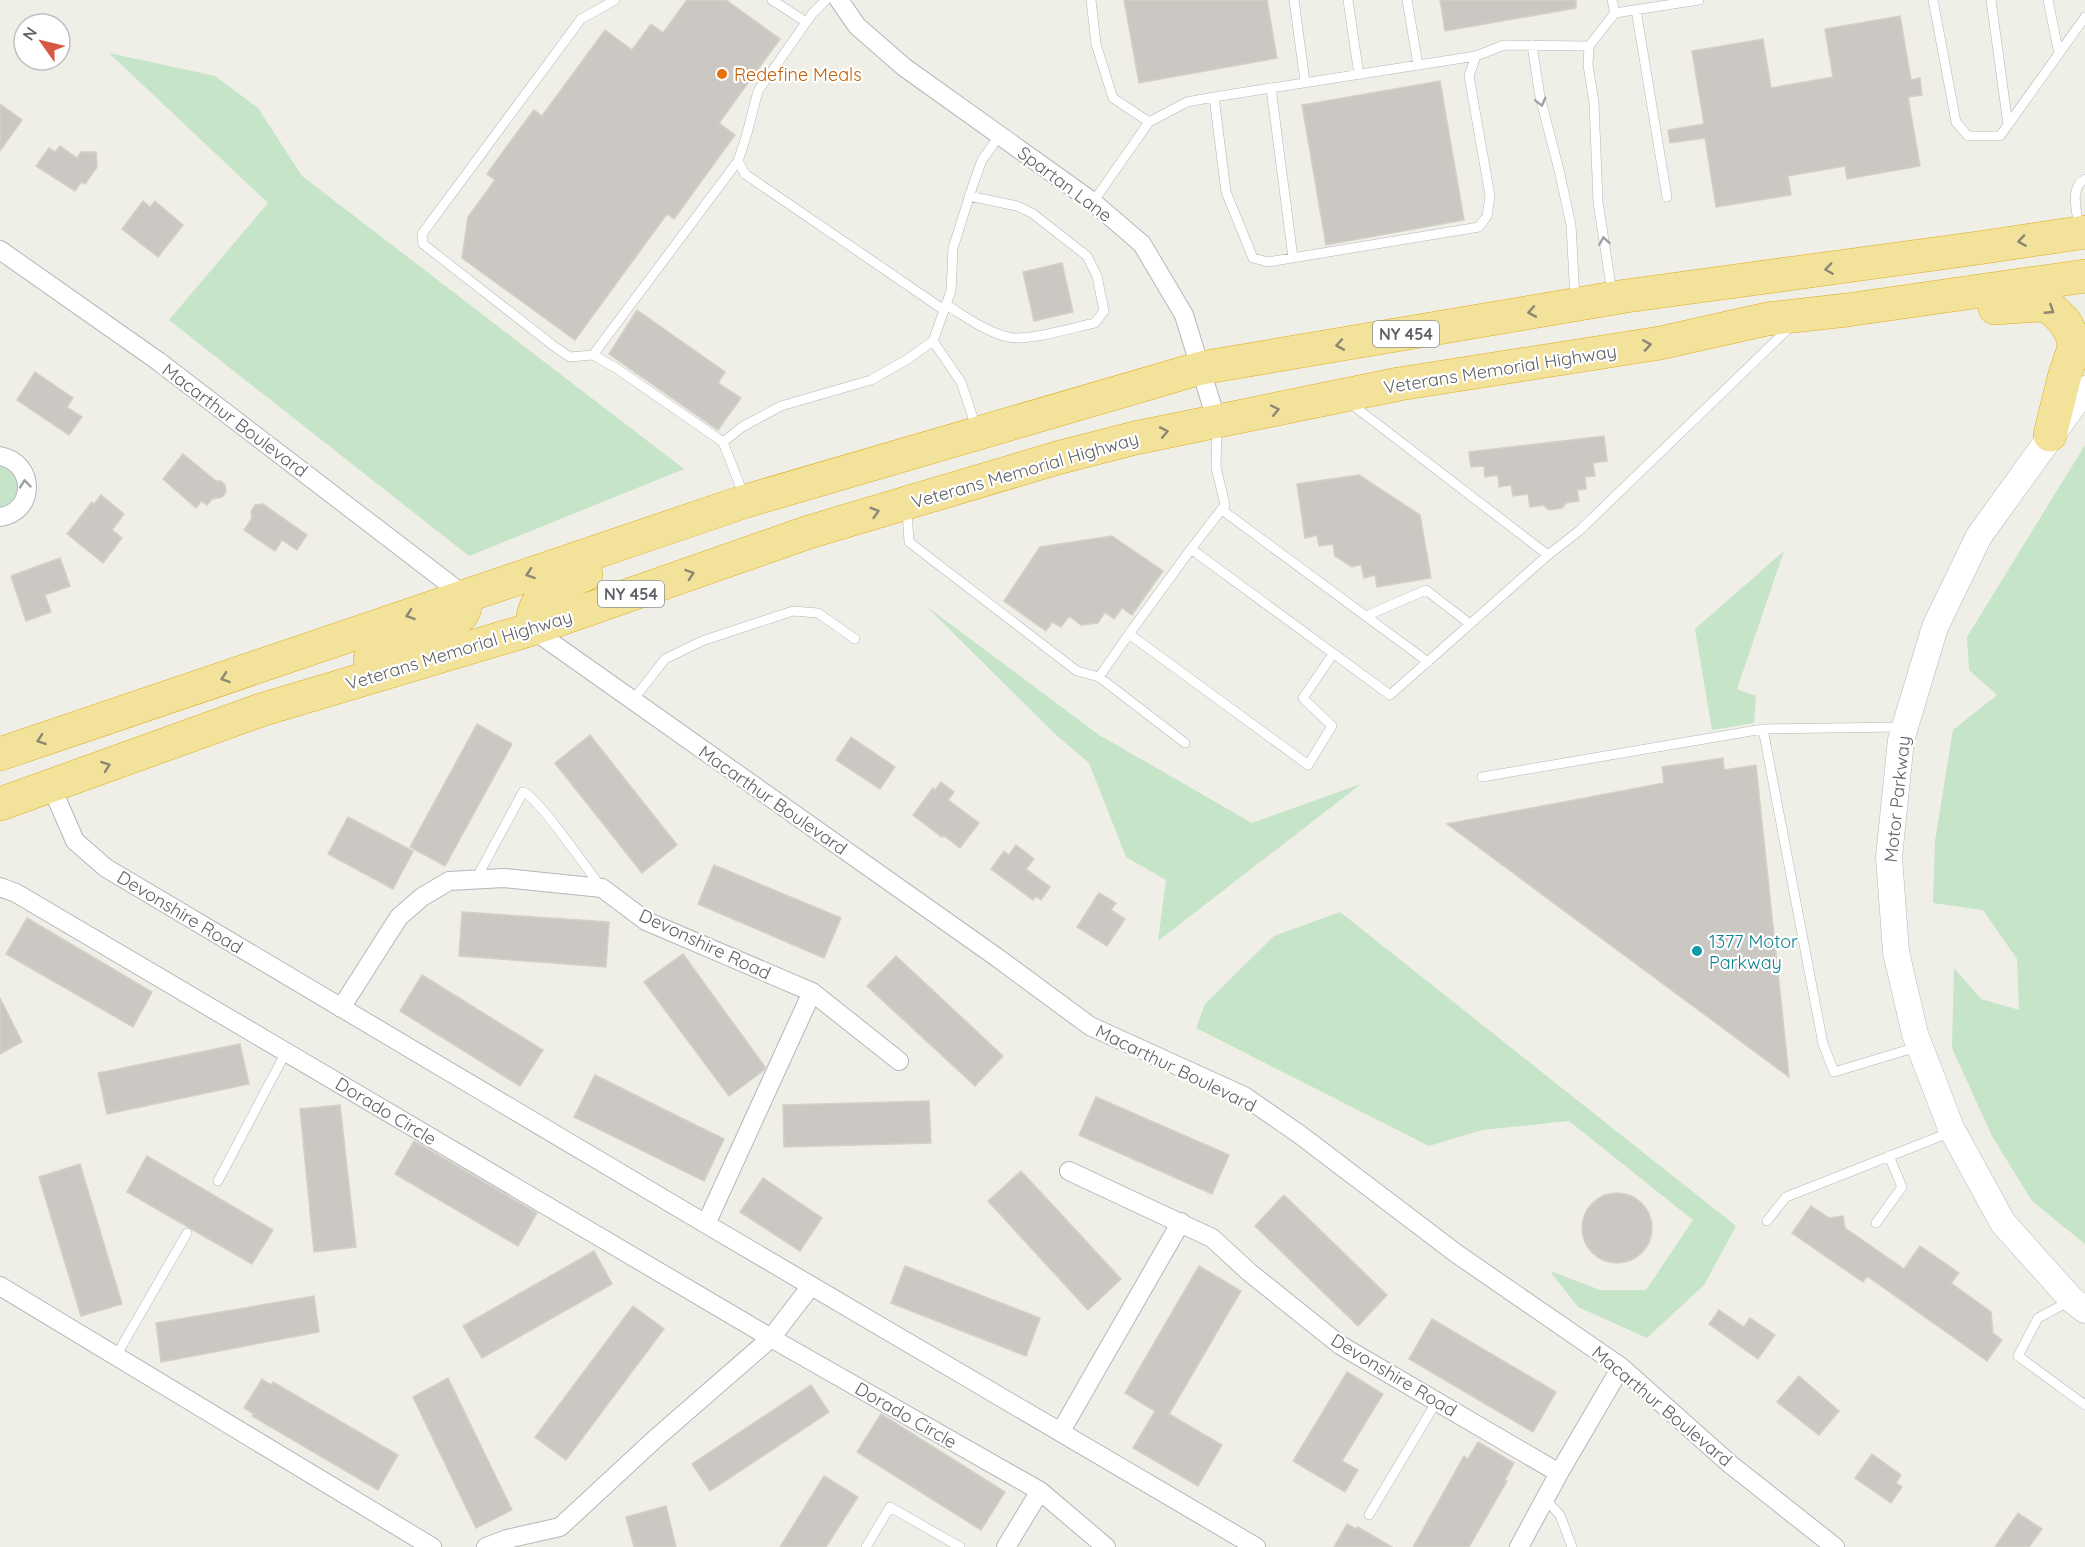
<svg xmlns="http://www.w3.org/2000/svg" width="2085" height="1547" viewBox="0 0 2085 1547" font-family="Quicksand,sans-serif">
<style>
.green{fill:#c6e4c8}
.building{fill:#cbc8c3;stroke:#d3d0c6;stroke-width:1.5}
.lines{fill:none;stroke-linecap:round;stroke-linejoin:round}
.lane-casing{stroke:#b4b6ba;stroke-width:10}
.street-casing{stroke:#b4b6ba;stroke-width:20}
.secondary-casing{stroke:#b5b8bc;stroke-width:27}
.highway-casing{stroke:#dfad16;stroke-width:34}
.lane{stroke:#fff;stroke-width:9}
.street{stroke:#fff;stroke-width:18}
.secondary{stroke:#fff;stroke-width:26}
.highway{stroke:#f3e29a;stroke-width:33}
.oneway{stroke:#9ea0a3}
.oneway2{stroke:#8b8875}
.food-dot{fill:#e8710a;stroke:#fff;stroke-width:2}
.culture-dot{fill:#0f9aa8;stroke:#fff;stroke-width:2}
.labels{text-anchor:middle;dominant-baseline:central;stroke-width:4.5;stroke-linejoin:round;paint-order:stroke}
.shield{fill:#fff;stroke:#8e9093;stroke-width:1.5}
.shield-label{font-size:16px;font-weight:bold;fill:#5e6165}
.food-label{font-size:18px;fill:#c56008;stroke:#fff;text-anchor:start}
.street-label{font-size:18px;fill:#5e6165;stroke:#fff}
.culture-label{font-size:18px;fill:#0d838f;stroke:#fff;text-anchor:start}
</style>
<rect width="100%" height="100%" fill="#efeee7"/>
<path class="green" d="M109 53 215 76 258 108 302 176 684 469 469 556 169 320 268 203Z
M2085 445V1244L2032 1201 1992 1136 1952 1048 1954 968 1981 999 2019 1010 2017 959 1983 910 1933 903 1935 841 1953 730 1997 695 1969 670 1967 637Z
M0 465 14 473C22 489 16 502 0 509Z
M1784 551 1737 689 1756 696 1754 723 1712 730 1695 629Z
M926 606 1099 735 1252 823 1361 784 1158 941 1166 880 1126 857 1089 763 1054 733Z
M1340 912 1736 1226 1704 1285 1647 1338 1578 1307 1550 1271 1600 1290H1646L1693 1220 1569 1121 1482 1130 1429 1146 1196 1028 1205 1004 1274 936Z"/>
<path class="building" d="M687 0H726L780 39 719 123 735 135 674 219 667 214 575 340 462 258 468 217 495 180 487 174 510 142 534 110 542 116 605 30 632 50 651 24 663 33Z
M1124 0H1267L1277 58 1139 83Z
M1440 0H1576V8L1445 31Z
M1900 16 1911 80 1920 78 1922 95 1908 97 1920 166 1847 179 1845 166 1788 176 1791 195 1716 207 1705 138 1670 143 1668 130 1704 124 1692 51 1763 39 1771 88 1833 77 1825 29Z
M1440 81 1464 220 1326 245 1302 105Z
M0 104 22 120 0 151Z
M60 146 77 158 81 152H96L97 167 85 184 81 182 75 191 36 166 49 148 55 152Z
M143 201 150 207 155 201 183 225 158 257 122 229Z
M1062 263 1073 312 1034 321 1023 272Z
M637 310 725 372 718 383 741 398 718 430 609 354Z
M35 372 73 398 67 407 82 417 69 435 17 400Z
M1604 436 1607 461 1593 463 1595 476 1585 477 1586 489 1577 490 1579 501 1566 503 1562 508 1549 510 1543 505 1530 507 1528 494 1513 496 1511 485 1499 487 1498 475 1485 477 1484 466 1471 467 1469 452Z
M183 454 216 481H221L225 485 226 492 222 497 212 499 207 505 201 501 196 508 163 479Z
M1359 475 1420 515 1431 578 1377 587 1375 575 1364 578 1361 564 1352 567 1335 556 1333 544 1319 546 1317 535 1305 538 1297 484Z
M101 495 124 514 112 530 122 538 103 563 67 534 92 502 94 504Z
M263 504 307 535 297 550 282 540 275 551 244 530 252 518 251 512 255 505Z
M1112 536 1163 571 1132 615 1122 608 1114 619 1105 612 1098 623 1081 625 1069 616 1061 627 1052 622 1046 631 1004 601 1040 547Z
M60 558 70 586 45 595 51 612 26 621 11 576Z
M477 724 512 744 445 866 410 847Z
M590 735 677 845 642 873 555 763Z
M851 737 895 767 880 789 836 760Z
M1723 758 1724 770 1756 765 1789 1077 1447 824 1664 783 1662 767Z
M941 782 954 792 948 800 979 823 960 848 943 835 942 837 913 815 933 788 935 790Z
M348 817 413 851 393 889 328 854Z
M1016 845 1034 859 1026 869 1050 887 1041 900 1036 896 1033 900 991 869 1004 851 1009 855Z
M714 865 841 918 824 958 698 904Z
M1099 893 1116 903 1111 910 1125 919 1107 946 1077 927Z
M462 912 609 922 606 967 459 956Z
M27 918 152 992 133 1027 6 954Z
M683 954 765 1067 764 1070 729 1096 644 982Z
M896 956 1003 1056 975 1086 867 986Z
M422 975 543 1050 520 1086 400 1011Z
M0 998 22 1042 0 1054Z
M240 1044 249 1084 107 1114 98 1073Z
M595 1075 724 1139 704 1181 574 1117Z
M1096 1097 1229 1155 1212 1194 1079 1135Z
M929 1101 931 1143 784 1147 783 1105Z
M340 1105 356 1247 314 1252 300 1109Z
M414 1141 537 1213 518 1246 395 1174Z
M147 1156 273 1230 252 1264 127 1192Z
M80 1164 122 1304 81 1316 39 1177Z
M1021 1171 1121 1279 1088 1310 988 1201Z
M763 1178 822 1218 800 1251 740 1212Z
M1582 1228a35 35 0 1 1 70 0a35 35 0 1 1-70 0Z
M1284 1195 1387 1295 1358 1326 1255 1226Z
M1811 1206 1829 1218 1843 1216 1845 1228 1904 1269 1920 1246 1959 1273 1951 1283 1991 1312 1993 1333 2002 1340 1987 1361 1867 1276 1863 1282 1792 1233Z
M594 1251 612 1284 482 1358 463 1326Z
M905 1266 1040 1318 1026 1356 891 1303Z
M1199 1266 1241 1291 1169 1414 1222 1445 1198 1486 1133 1448 1155 1411 1125 1393Z
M314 1296 319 1332 161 1362 156 1323Z
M633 1306 664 1329 566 1460 535 1437Z
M1719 1310 1744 1327 1750 1318 1775 1335 1758 1359 1709 1324Z
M1432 1319 1556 1392 1533 1432 1409 1359Z
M1347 1372 1383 1394 1342 1461 1358 1470 1345 1492 1293 1461Z
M1799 1376 1839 1411 1819 1435 1777 1402Z
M448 1378 512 1510 476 1528 413 1397Z
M262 1379 271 1385 273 1382 398 1455 378 1490 252 1416 254 1414 244 1408Z
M811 1385 829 1412 710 1491 692 1464Z
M881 1414 1005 1492 981 1530 857 1452Z
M1478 1442 1514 1463 1505 1480 1507 1481 1469 1547H1413L1464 1456 1468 1459Z
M1872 1454 1901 1475 1896 1483 1902 1487 1891 1503 1855 1478Z
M824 1476 858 1497 826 1547H780Z
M666 1506 676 1547H634L626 1517Z
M2018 1513 2042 1529 2029 1547H1995Z
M1347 1524 1356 1529 1358 1527 1392 1547H1334Z"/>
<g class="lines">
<g class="lane-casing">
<path id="lane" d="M615 0 581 19 422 234 423 244 555 347 570 357 593 355 616 368 723 442
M772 0 806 22
M826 0 812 14 758 91 746 137 738 161 745 174 944 310
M1091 0 1096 44 1113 98 1149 122 1187 102 1214 97
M1294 0 1305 82
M1348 0 1359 75
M1407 0 1418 65
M1612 0 1615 13
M1933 0 1956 122 1968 136H2000L2085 17
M1991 0 2008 125
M2048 0 2059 54
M1636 10 1667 197
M1532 45 1540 97 1559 170 1571 225 1575 299
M1476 56 1214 97 1226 192 1253 258 1268 262 1479 227 1487 216 1490 196 1469 76 1476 56 1504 45 1589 46
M1271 88 1293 258
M1093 202 1149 122
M2079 227C2077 211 2069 188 2085 179
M1612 293 1598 202 1594 103 1588 65 1589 46 1615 13 1699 0
M946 305C965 316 986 332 1008 337 1025 342 1075 327 1095 323L1104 311 1097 276 1087 256 1032 213 1017 206 969 196
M593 355 738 161
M1350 403 1548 555
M1217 426 1216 467 1225 505 1191 549 1390 695 1548 555 1579 531 1791 326
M976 427 961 382 933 341 951 291 953 248 974 182 982 160 1000 135
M744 496 723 442 742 427 781 406 871 380 908 359 933 341
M907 509 909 542 1077 671 1099 677
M1222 510 1428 662
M1366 616 1426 590 1470 624
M1129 634 1191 549
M633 700 665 659 702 641 793 611 818 613 855 639
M1763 729 1823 1044 1834 1072 1917 1047
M1185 743 1099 677 1129 634 1308 765 1332 726 1303 698 1333 654
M1482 777 1763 729 1901 727
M476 879 523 792C536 795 589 871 600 886
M218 1181 286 1052
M1767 1221 1786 1197 1951 1132
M1876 1223 1902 1187 1889 1156
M2070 1301 2038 1318 2018 1356 2085 1405
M116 1356 187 1233
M1545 1499 1560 1515 1572 1547
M1369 1515 1437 1401
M866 1547 890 1507 960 1547"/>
</g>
<g class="street-casing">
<path id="street" d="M839 0 857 26 904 67 1093 202 1142 244 1184 315 1217 422
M0 250 158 361 465 596
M0 456C36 463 36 512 0 517
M532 629 995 956 1090 1026 1244 1096 1299 1134 1457 1254 1621 1367 1730 1464 1835 1547
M51 786 75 841 106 868 706 1224 1256 1547
M0 887 16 893 771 1338 1040 1491 1106 1547
M341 1008 399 917 422 897 449 881 504 878 602 888 646 921 812 992 899 1061
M1069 1171 1212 1238 1249 1272 1340 1345 1559 1473
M706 1224 812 992
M0 1286 432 1547
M1061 1431 1181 1222
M486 1547 507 1539 560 1527 655 1439 771 1338 811 1286
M1006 1547 1040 1491
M1519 1547 1559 1473 1621 1367"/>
</g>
<g class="secondary-casing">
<path id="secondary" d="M2085 389 1979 536 1935 627 1901 740 1889 857 1896 952 1915 1034 1951 1128 2003 1223 2072 1300 2085 1310"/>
</g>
<g class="highway-casing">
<path id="highway" d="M1995 308 2041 305 2051 308 2065 322 2073 337 2074 348 2064 378 2050 435
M532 629C532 591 556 588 586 574
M370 659 452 623C458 618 465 614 465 605
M0 754 746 501 1201 368 1626 296 1978 248 2085 232
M0 804 261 710 532 629 809 532 1057 458 1135 438 1399 384 1660 343 1767 319 1847 310 2085 276"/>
</g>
<use href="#lane" class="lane"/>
<use href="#street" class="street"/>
<use href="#secondary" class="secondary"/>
<use href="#highway" class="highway"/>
</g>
<defs><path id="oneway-chevron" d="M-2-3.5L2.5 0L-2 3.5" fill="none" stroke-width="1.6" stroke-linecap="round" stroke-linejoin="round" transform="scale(1.5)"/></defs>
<g class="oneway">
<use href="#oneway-chevron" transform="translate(1541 102) rotate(76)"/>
<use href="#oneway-chevron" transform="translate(1604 241) rotate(-99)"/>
<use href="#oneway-chevron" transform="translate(25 484) rotate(-95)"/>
</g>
<g class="oneway2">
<use href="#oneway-chevron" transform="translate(2022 241) rotate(171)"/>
<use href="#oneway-chevron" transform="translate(1829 269) rotate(172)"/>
<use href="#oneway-chevron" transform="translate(2050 310) rotate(33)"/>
<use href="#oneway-chevron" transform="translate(1532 312) rotate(170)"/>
<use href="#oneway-chevron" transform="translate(1340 345) rotate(170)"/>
<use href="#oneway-chevron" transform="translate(1647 345) rotate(-9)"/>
<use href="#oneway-chevron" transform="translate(1275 410) rotate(-12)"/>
<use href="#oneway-chevron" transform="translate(1164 432) rotate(-11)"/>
<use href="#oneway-chevron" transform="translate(875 512) rotate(-17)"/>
<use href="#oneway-chevron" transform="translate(530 574) rotate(161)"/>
<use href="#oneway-chevron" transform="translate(690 574) rotate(-19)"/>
<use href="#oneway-chevron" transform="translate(410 615) rotate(161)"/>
<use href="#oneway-chevron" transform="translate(225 678) rotate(161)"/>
<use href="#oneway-chevron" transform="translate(41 740) rotate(161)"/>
<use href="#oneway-chevron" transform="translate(106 766) rotate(-20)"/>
</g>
<circle class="food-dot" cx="722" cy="74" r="6"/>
<circle class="culture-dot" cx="1697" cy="951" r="6"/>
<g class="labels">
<g class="shield">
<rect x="1373" y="321" width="66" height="26" rx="4.5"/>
<rect x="598" y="581" width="66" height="26" rx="4.5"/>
</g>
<g class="shield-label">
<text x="1406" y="334">NY 454</text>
<text x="631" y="594">NY 454</text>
</g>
<g class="food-label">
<text x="734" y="74">Redefine Meals</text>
</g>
<g class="street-label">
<text transform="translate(1065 184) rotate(37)">Spartan Lane</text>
<text transform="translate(1500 369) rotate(-9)">Veterans Memorial Highway</text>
<text transform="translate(235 420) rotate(37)">Macarthur Boulevard</text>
<text transform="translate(1025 470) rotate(-16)">Veterans Memorial Highway</text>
<text transform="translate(459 650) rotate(-17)">Veterans Memorial Highway</text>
<text transform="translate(1897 799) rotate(-84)">Motor Parkway</text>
<text transform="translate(773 800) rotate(35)">Macarthur Boulevard</text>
<text transform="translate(180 912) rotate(31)">Devonshire Road</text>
<text transform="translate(705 944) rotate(25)">Devonshire Road</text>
<text transform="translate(1176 1068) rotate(26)">Macarthur Boulevard</text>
<text transform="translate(386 1111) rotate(31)">Dorado Circle</text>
<text transform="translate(1394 1375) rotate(31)">Devonshire Road</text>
<text transform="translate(1662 1406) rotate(40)">Macarthur Boulevard</text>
<text transform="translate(906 1415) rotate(30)">Dorado Circle</text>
</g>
<g class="culture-label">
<text x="1709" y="941">1377 Motor<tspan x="1709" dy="21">Parkway</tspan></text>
</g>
</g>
<g transform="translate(42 42) rotate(304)"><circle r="28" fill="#ffffff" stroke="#bfc0c1" stroke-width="1.5"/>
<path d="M0-4.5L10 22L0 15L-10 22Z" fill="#d95843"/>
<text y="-9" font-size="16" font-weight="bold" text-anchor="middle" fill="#5e6165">N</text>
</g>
</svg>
